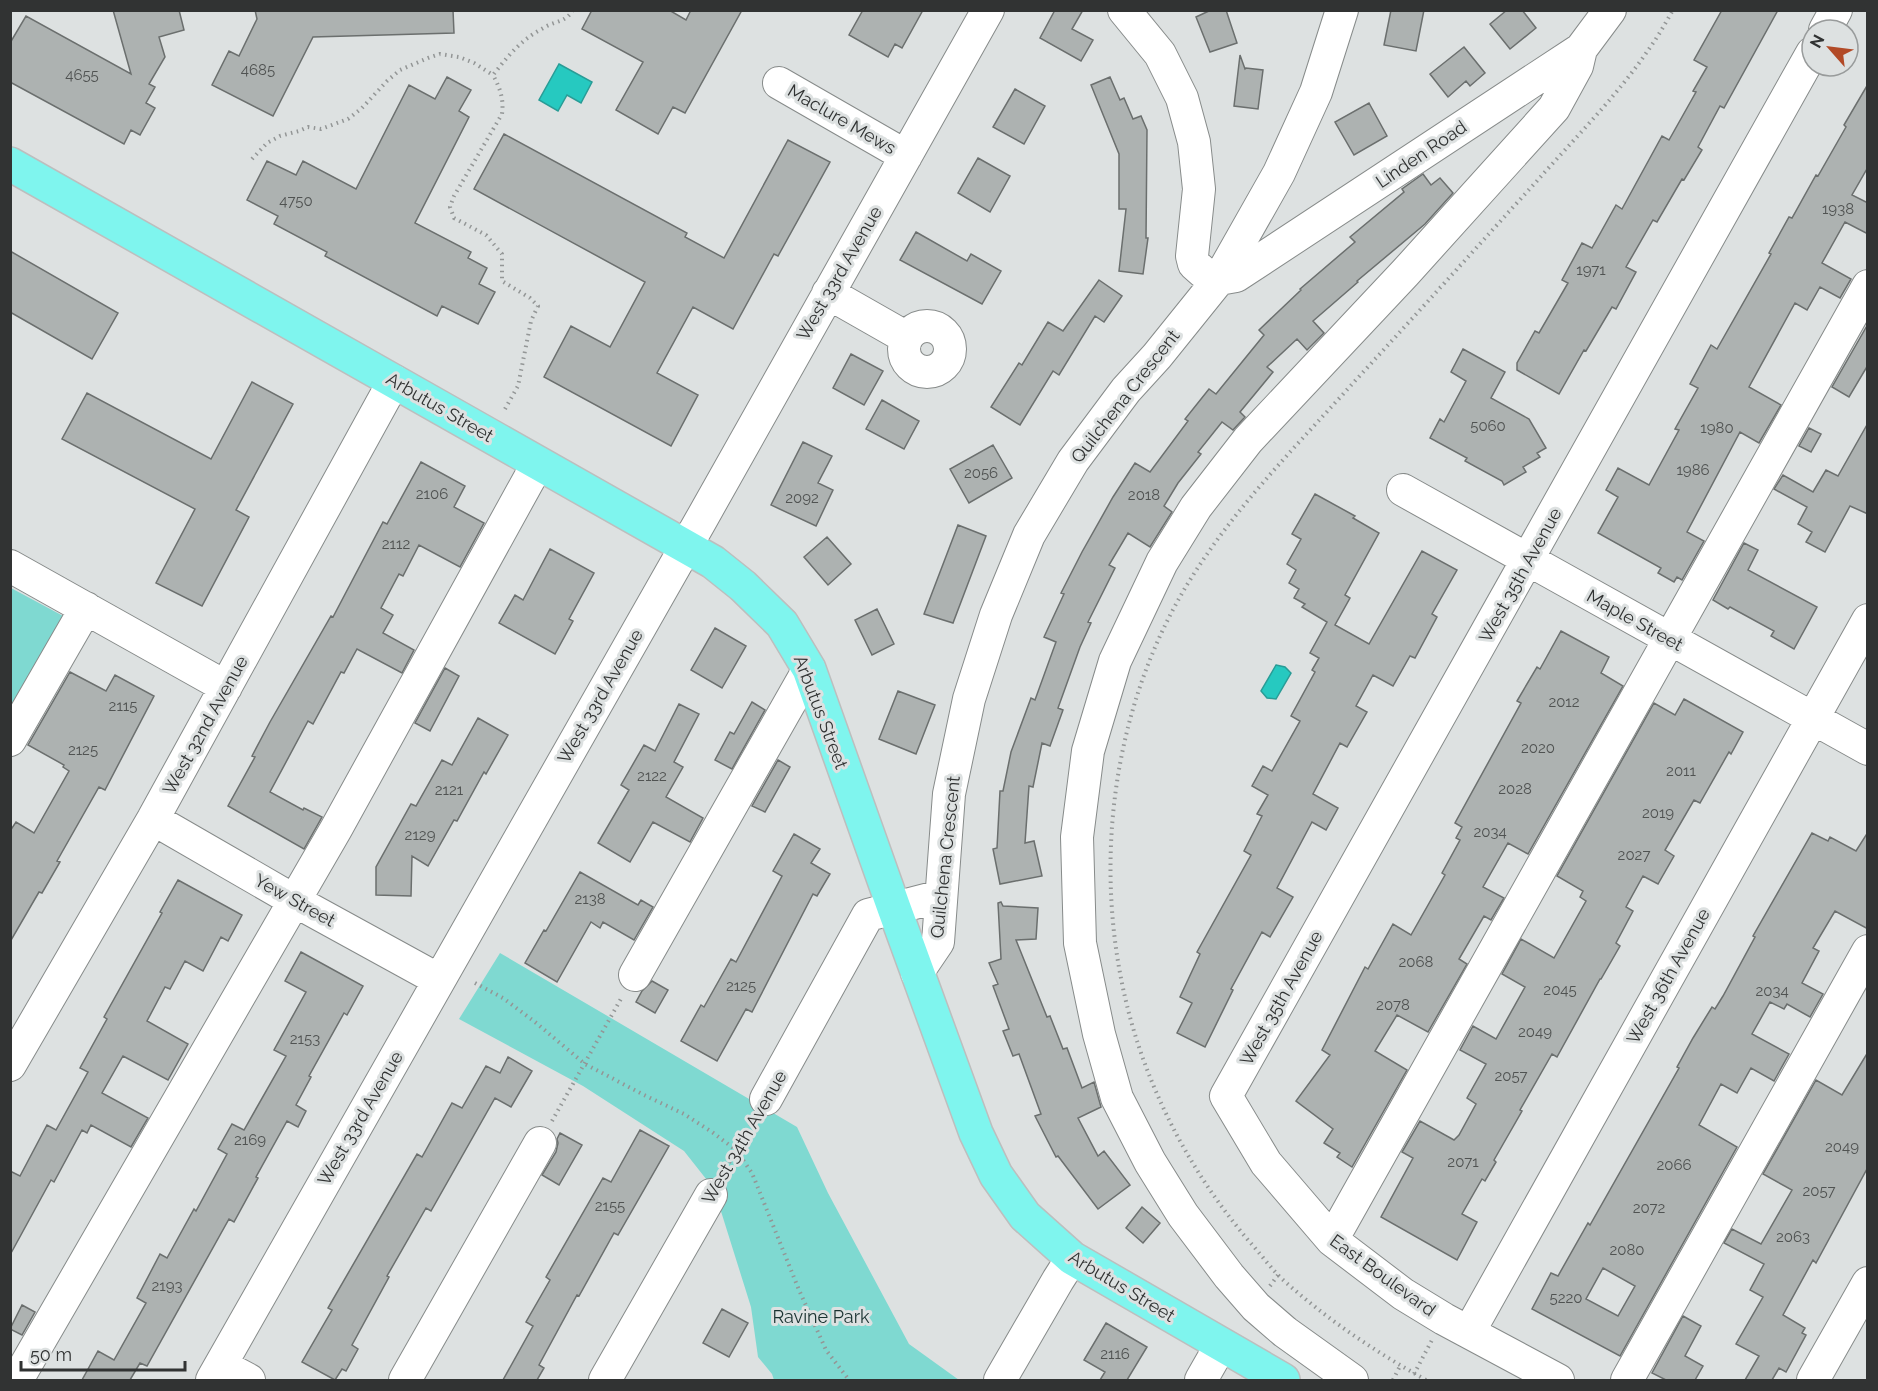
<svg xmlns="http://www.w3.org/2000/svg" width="1878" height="1391" viewBox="0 0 1878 1391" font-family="Raleway,sans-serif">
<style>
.green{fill:#7fd9d1}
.water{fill:#26c9c0;stroke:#299c96;stroke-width:1.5}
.building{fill:#adb2b1;stroke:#6b6f6e;stroke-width:1.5;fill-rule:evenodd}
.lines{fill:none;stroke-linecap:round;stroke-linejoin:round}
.minor-casing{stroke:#878b8a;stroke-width:34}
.major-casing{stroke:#bdbebe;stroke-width:36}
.path{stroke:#939696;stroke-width:4;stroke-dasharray:1.5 4.5;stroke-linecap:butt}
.minor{stroke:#fff;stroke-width:32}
.major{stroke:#7ff5ee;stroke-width:33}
.labels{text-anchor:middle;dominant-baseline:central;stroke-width:6;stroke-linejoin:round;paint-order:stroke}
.number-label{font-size:15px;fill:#505352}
.street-label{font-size:18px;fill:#313333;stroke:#dde1e1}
.park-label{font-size:18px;fill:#193230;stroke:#dde1e1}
</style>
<rect width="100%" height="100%" fill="#dde1e1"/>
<path class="green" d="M11 588 65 617 11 712Z
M500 953 797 1127 828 1193 909 1344 959 1380H774L772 1374 758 1357 751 1307 714 1189 684 1151 583 1086 459 1019Z"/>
<path class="water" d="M559 64 592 82 581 103 567 95 558 111 539 100Z
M1276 665 1285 667 1291 673 1276 699 1267 698 1261 691Z"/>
<path class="building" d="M113 10H179L184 30 159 37 165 57 149 84 155 87 146 103 155 108 140 135 131 130 124 144 10 82V43L26 16 131 74Z
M255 10H453L454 33 313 37 273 116 212 85 229 51 239 56 257 19Z
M592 10H669L686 20 691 10H742L685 113 673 107 658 134 616 110 643 62 582 29Z
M863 10H923L902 48 895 44 888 57 849 35Z
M1055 10H1083L1072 29 1093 40 1081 61 1040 38Z
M1211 10H1226L1237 43 1210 52 1196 17Z
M1391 10H1424L1416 51 1384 45Z
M1507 10H1522L1536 28 1510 49 1490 24Z
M1722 10H1778L1724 108 1720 106 1698 147 1702 150 1684 180 1682 179 1657 222 1653 220 1626 267 1636 272 1616 309 1612 307 1586 351 1584 350 1559 394 1517 370V363L1535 331 1539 333 1568 283 1562 280 1582 243 1592 248 1616 205 1622 209 1662 136 1669 140 1696 92 1693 91 1707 67 1694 60Z
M1464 47 1485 73 1470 86 1466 81 1448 97 1430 74Z
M1240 55 1245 69 1246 68 1263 70 1258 109 1234 106Z
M447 77 471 90 459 111 469 117 415 223 471 252 468 258 487 268 479 284 495 292 478 324 442 306 437 316 325 256 327 252 274 224 278 216 247 200 267 161 296 175 303 161 356 189 409 85 435 99Z
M1110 77 1120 100 1124 98 1133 119 1141 116 1147 130 1146 238H1148L1143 274 1119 271 1126 209H1119V154L1091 85Z
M1868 84V167L1852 195 1868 203V234L1845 222 1822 263 1851 279 1840 298 1820 287 1807 310 1795 303 1749 387 1781 405 1759 443 1740 432 1687 532 1704 541 1682 580 1677 577 1674 582 1658 573 1661 568 1598 533 1618 497 1606 490 1618 468 1649 485 1679 430 1675 429 1698 388 1690 384 1711 345 1717 349 1771 254 1769 253 1789 217 1792 218 1816 175 1818 176 1846 127 1844 125Z
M1015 89 1045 106 1024 144 993 127Z
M1369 103 1387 136 1354 155 1335 122Z
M504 134 687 233 685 237 724 258 788 140 830 162 778 256 774 254 733 329 693 307 657 373 698 395 671 446 544 377 571 326 610 347 645 282 474 189Z
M978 158 1010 176 990 212 958 193Z
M1423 174 1431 185 1440 178 1453 193 1425 224 1357 281 1358 282 1313 321 1324 333 1307 350 1297 339 1267 367 1273 372 1240 412 1245 417 1233 430 1222 422 1198 452 1201 454 1178 483 1164 506 1172 512 1150 547 1128 533 1109 565 1115 568 1088 622 1091 623 1080 647 1058 708 1063 710 1050 746 1042 743 1033 787 1029 786 1025 843 1034 841 1042 876 1000 884 993 849 997 848 1000 791H1003L1011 752 1031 698 1035 700 1056 642 1044 637 1064 594 1061 593 1082 552 1113 497 1135 463 1150 472 1188 421 1185 419 1209 389 1216 394 1264 335 1259 330 1301 290 1300 289 1355 242 1350 237 1404 192 1402 189Z
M916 232 967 261 971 254 1001 271 982 304 900 260Z
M10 251 118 313 92 359 10 312Z
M1099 280 1122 296 1104 322 1095 316 1059 375 1053 371 1020 425 991 407 1019 363 1022 365 1048 322 1063 331Z
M1868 324V365L1849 397 1832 387Z
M1463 349 1505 372 1491 398 1529 419 1546 448 1537 453 1540 457 1523 467 1526 472 1504 485 1502 481 1465 461 1467 458 1430 438 1440 419 1444 422 1466 381 1451 372Z
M851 354 883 371 864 405 833 388Z
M252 382 293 404 236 510 249 517 202 606 156 583 195 509 62 439 87 393 211 459Z
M882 400 919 421 904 449 866 429Z
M1868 423V514L1850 506 1825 552 1806 542 1812 532 1798 524 1807 507 1774 489 1783 475 1813 492 1826 470 1838 476Z
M1809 428 1821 434 1811 452 1799 446Z
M803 442 832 456 818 483 833 490 816 526 771 505Z
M993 445 1012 478 969 503 950 469Z
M421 462 465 486 454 507 484 523 460 567 419 545 403 576 399 574 381 608 393 615 383 633 414 650 402 673 357 649 344 673 341 672 313 724 308 721 270 792 303 810 304 808 322 817 304 849 228 806 255 757 252 756 270 722 331 616 333 617 383 522 387 524Z
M1315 494 1355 516 1353 518 1379 533 1345 595 1350 598 1335 625 1369 644 1422 551 1457 570 1432 614 1437 617 1415 658 1410 656 1393 686 1373 675 1356 706 1367 712 1347 747 1340 743 1313 794 1338 808 1326 830 1312 822 1277 888 1293 897 1270 937 1262 932 1231 989 1233 990 1205 1047 1177 1033 1192 1003 1180 997 1200 954 1197 952 1251 855 1244 851 1262 816 1257 814 1268 795 1252 786 1263 766 1272 771 1300 721 1291 716 1315 672 1312 670 1319 658 1310 653 1327 622 1302 607 1305 604 1294 598 1299 589 1289 583 1296 570 1287 564 1301 539 1292 534Z
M958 525 986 536 953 623 924 614Z
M827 537 851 564 828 585 804 557Z
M1744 543 1758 550 1748 570 1817 607 1794 649 1771 636 1774 631 1730 607 1728 609 1713 600Z
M550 549 594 573 569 619 573 621 555 654 499 623 515 595 523 600Z
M877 609 894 644 872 655 855 620Z
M715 628 746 646 722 688 691 670Z
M1561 631 1609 657 1601 673 1623 686 1528 854 1508 843 1483 887 1504 898 1491 920 1484 916 1459 959 1467 964 1428 1032 1397 1015 1375 1051 1407 1070 1352 1167 1337 1157 1340 1153 1324 1143 1333 1129 1296 1101 1330 1055 1322 1050 1365 967 1368 969 1393 924 1411 935 1445 875 1442 873 1460 840 1456 838 1462 827 1455 823 1521 703 1517 701 1537 667 1540 669Z
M445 668 459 676 430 731 415 723Z
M70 672 106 691 115 675 154 696 105 790 99 787 57 861 60 862 42 893 39 892 10 942V831L16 822 34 833 69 771 63 767 64 765 28 745Z
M898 691 935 705 916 754 879 739Z
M1684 699 1743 732 1731 754 1729 752 1700 803 1694 800 1665 850 1674 856 1658 884 1643 876 1626 907 1633 911 1616 943 1620 946 1601 979H1600L1557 1057 1552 1054 1520 1110 1522 1111 1494 1160 1496 1162 1485 1181 1482 1179 1462 1214 1477 1222 1457 1260 1381 1217 1413 1158 1402 1152 1420 1121 1454 1140 1459 1135 1476 1104 1467 1098 1486 1064 1460 1050 1473 1026 1496 1039 1525 987 1502 974 1521 939 1554 958 1586 901 1580 897 1583 891 1557 876 1654 703 1675 715Z
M752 702 765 710 732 769 715 760 730 732 734 734Z
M679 704 699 714 674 762 683 767 666 797 703 818 690 842 653 822 630 862 598 843 629 790 621 785 644 745 655 751Z
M478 718 508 735 486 774 484 772 457 821 454 820 428 866 412 856 411 896 376 895V867L411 804 416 806 442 760 452 765Z
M778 760 790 767 765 812 752 806Z
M1868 832V929L1835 911 1813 948 1819 951 1802 983 1823 994 1810 1017 1787 1004 1784 1009 1770 1002 1752 1034 1789 1054 1774 1081 1751 1068 1737 1093 1721 1084 1699 1125 1737 1147 1620 1356 1532 1309 1551 1273 1558 1276 1588 1223 1590 1225 1679 1068 1677 1067 1693 1038 1712 1007 1715 1009 1723 996 1755 937 1753 936 1812 833 1828 841 1830 837 1856 851ZM1603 1268 1635 1286 1618 1316 1586 1299Z
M794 834 820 849 811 863 830 874 817 896 813 894 752 1012 746 1009 717 1061 681 1041 701 1005 704 1007 731 959 736 962 782 876 773 871Z
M580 872 638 905 641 900 653 907 634 940 603 922 600 928 591 922 557 982 525 963 544 930 546 931Z
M178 880 242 915 228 941 221 937 203 971 185 961 170 989 165 987 147 1021 188 1044 168 1080 123 1056 102 1093 148 1118 131 1147 91 1125 87 1133 82 1130 54 1182 51 1180 10 1255V1171L20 1176 47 1125 56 1130 88 1072 80 1068 107 1019 104 1017 162 913 160 912Z
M1001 902 1003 906 1038 908 1036 939 1016 940 1047 1017 1050 1016 1063 1049 1067 1048 1082 1088 1094 1082 1101 1107 1078 1118 1098 1156 1104 1151 1130 1185 1098 1209 1058 1156 1056 1157 1035 1116 1041 1114 1019 1054 1013 1056 1003 1031 1009 1029 993 986 998 984 989 963 1001 959 998 903Z
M301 952 363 986 347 1015 344 1013 309 1076 311 1077 296 1105 306 1111 298 1127 287 1121 256 1177 258 1178 234 1222 229 1219 147 1366 140 1363 130 1380H82L98 1351 114 1360 146 1303 137 1298 160 1254 167 1258 194 1209 196 1211 227 1154 218 1149 232 1124 244 1130 286 1056 274 1050 306 992 285 981Z
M652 981 668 990 655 1013 636 1002 642 991Z
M1868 1052V1167L1816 1263 1813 1260 1783 1315 1805 1328 1802 1333 1806 1335 1786 1372 1779 1368 1772 1380H1745L1759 1356 1736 1344 1763 1297 1750 1290 1764 1264 1724 1243 1732 1229 1761 1244 1792 1190 1763 1174 1816 1080 1842 1095Z
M508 1057 532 1071 511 1107 495 1098 431 1211 426 1208 387 1276 389 1277 352 1345 358 1349 346 1371 342 1369 335 1380 302 1362 332 1310 328 1308 417 1154 422 1157 452 1103 462 1108 486 1066 500 1073Z
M640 1130 669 1146 618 1235 614 1233 579 1296 577 1295 539 1365 544 1368 537 1380H503L533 1326 526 1322 550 1280 546 1277 603 1178 611 1182Z
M560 1133 582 1145 559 1185 542 1175 556 1152 558 1143 557 1139Z
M1142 1207 1160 1223 1143 1243 1126 1228Z
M22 1305 35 1312 22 1335 10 1329Z
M722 1309 748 1323 729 1357 703 1343Z
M1683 1316 1701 1326 1685 1356 1703 1366 1695 1380H1666L1652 1373Z
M1106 1323 1147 1347 1127 1380H1100L1105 1372 1084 1360Z"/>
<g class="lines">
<g class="minor-casing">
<path id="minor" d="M1124 10 1160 54 1182 98 1194 142 1199 189 1192 256 1194 264 1203 272 1219 279 1236 276 1581 49 1610 10
M1825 30 1836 10
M779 83 906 156
M828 293 907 338
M904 349a23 23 0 1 1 46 0a23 23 0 1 1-46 0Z
M1403 490 1868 749
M10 566 226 687
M10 740 86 608
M153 819 295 901 439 980
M917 973 938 942 949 794 969 699 996 615 1029 535 1073 461 1126 390 1157 356 1219 279 1279 173 1316 92 1342 10
M635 975 809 669
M10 1065 153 819 394 381
M766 1099 868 915 941 896
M1332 1240 1868 286
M1469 1332 1868 620
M221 1365 249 1380
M17 1380 336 829 538 463
M212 1380 701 520 988 10
M405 1380 540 1143
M605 1380 711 1195
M1000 1380 1058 1280 1072 1258
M1201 1380 1221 1345
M1352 1380 1285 1332 1256 1307 1229 1276 1183 1215 1150 1162 1117 1098 1099 1034 1080 943 1077 837 1088 751 1115 661 1162 562 1196 507 1248 440 1405 273 1554 108 1577 66 1581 49
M1558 1380 1444 1319 1403 1294 1332 1240 1266 1163 1226 1096 1812 53
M1627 1380 1868 951
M1813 1380 1868 1283"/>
</g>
<g class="major-casing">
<path id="major" d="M10 164 713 562 743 586 782 624 809 669 894 908 976 1133 996 1175 1025 1216 1072 1258 1283 1380"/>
</g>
<path class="path" d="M252 159 267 143 280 136 299 131 308 127 321 129 348 119 362 108 387 81 400 70 428 58 440 54 459 57 474 63 493 75
M505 409 518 386 531 321 538 306 530 298 502 281V254L486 235 454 218 450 207 454 196 502 114C504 99 500 88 493 75 504 61 515 47 529 37 534 33 540 30 545 27 556 21 566 22 573 10
M475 983 503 998 535 1022 585 1064 644 1095 684 1114 712 1132 736 1150 752 1173 799 1290 826 1350 849 1380
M552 1121 622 997
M723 1173 754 1120
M1270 1286 1278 1275
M1414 1374 1432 1340
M1393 1380 1400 1366
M1426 1380C1374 1351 1325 1318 1281 1278 1269 1266 1259 1252 1248 1240 1200 1183 1164 1120 1140 1050 1086 891 1106 703 1201 563 1245 497 1301 441 1354 382 1415 316 1475 249 1536 182 1574 139 1619 94 1651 46 1659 35 1666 22 1673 10"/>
<use href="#minor" class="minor"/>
<use href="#major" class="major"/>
</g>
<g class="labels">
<g class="number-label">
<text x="258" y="70">4685</text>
<text x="82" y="75">4655</text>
<text x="296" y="201">4750</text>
<text x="1838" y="209">1938</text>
<text x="1591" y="270">1971</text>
<text x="1488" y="426">5060</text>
<text x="1717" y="428">1980</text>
<text x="1693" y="470">1986</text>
<text x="981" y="473">2056</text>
<text x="432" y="494">2106</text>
<text x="1144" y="495">2018</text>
<text x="802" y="498">2092</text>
<text x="396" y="544">2112</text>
<text x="1564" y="702">2012</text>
<text x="123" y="706">2115</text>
<text x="1538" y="748">2020</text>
<text x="83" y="750">2125</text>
<text x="1681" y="771">2011</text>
<text x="652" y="776">2122</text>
<text x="1515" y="789">2028</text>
<text x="449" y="790">2121</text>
<text x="1658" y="813">2019</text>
<text x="1490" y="832">2034</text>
<text x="420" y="835">2129</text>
<text x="1634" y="855">2027</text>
<text x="590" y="899">2138</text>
<text x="1416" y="962">2068</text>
<text x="741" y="986">2125</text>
<text x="1560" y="990">2045</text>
<text x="1772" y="991">2034</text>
<text x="1393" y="1005">2078</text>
<text x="1535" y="1032">2049</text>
<text x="305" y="1039">2153</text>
<text x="1511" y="1076">2057</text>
<text x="250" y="1140">2169</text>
<text x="1842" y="1147">2049</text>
<text x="1463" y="1162">2071</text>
<text x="1674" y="1165">2066</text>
<text x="1819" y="1191">2057</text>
<text x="610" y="1206">2155</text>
<text x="1649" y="1208">2072</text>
<text x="1793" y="1237">2063</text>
<text x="1627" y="1250">2080</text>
<text x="167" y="1286">2193</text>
<text x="1566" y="1298">5220</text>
<text x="1115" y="1354">2116</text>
</g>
<g class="street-label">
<text transform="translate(842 119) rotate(30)">Maclure Mews</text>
<text transform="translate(1421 154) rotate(-34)">Linden Road</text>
<text transform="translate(839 273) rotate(-60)">West 33rd Avenue</text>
<text transform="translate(1125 396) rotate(-52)">Quilchena Crescent</text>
<text transform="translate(440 407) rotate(30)">Arbutus Street</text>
<text transform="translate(1520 575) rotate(-61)">West 35th Avenue</text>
<text transform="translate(1635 620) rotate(29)">Maple Street</text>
<text transform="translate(600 696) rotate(-60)">West 33rd Avenue</text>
<text transform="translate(821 712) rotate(69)">Arbutus Street</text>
<text transform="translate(205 725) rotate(-61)">West 32nd Avenue</text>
<text transform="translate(945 857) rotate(-84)">Quilchena Crescent</text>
<text transform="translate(295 900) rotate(29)">Yew Street</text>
<text transform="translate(1668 976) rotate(-61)">West 36th Avenue</text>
<text transform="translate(1281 998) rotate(-61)">West 35th Avenue</text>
<text transform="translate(360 1118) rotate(-60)">West 33rd Avenue</text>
<text transform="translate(744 1137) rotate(-60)">West 34th Avenue</text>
<text transform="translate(1383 1275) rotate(36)">East Boulevard</text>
<text transform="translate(1122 1286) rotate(31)">Arbutus Street</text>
</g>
<g class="park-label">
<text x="821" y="1316">Ravine Park</text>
</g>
</g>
<rect width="1878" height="1391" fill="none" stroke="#313333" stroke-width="24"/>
<g transform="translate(1830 48) rotate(298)"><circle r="28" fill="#dde1e1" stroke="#989b9b" stroke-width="1.5"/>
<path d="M0-4.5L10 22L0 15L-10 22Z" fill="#b24a27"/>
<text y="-9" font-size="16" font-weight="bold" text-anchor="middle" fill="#313333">N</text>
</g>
<path d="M21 1361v9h164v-9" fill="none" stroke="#313333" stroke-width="3"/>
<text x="30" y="1361" font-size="18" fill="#313333" stroke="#dde1e1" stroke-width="4.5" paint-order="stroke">50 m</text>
</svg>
